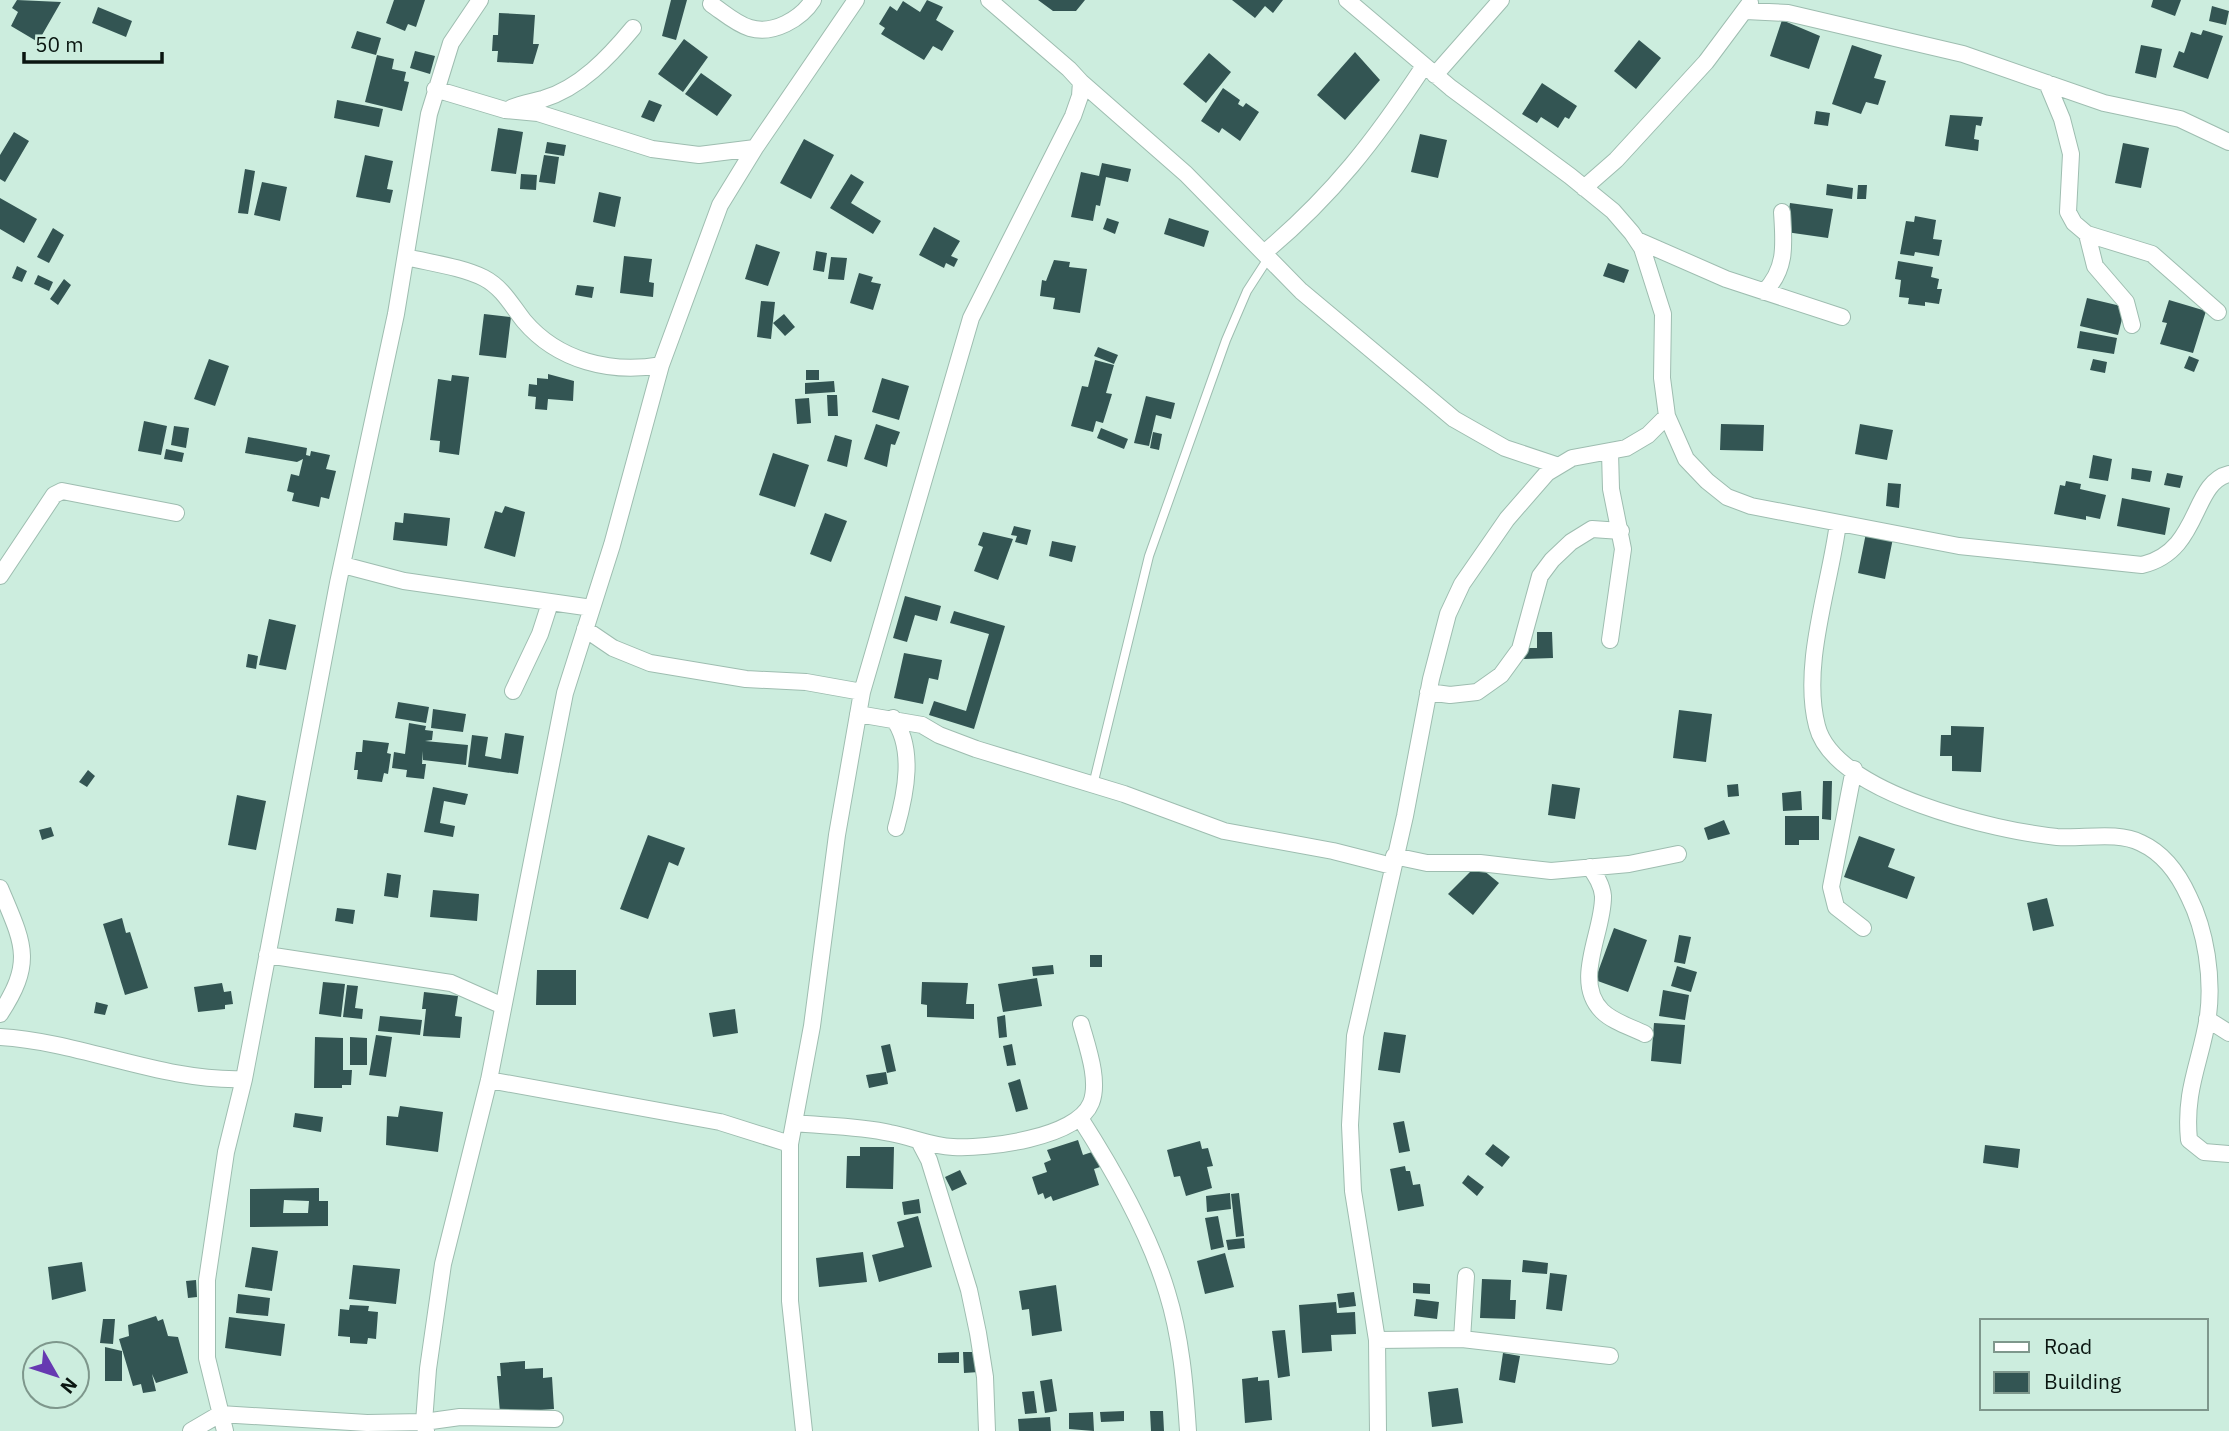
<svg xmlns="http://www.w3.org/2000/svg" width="2229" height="1431" viewBox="0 0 2229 1431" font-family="'IBM Plex Sans',sans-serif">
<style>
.building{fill:#335553;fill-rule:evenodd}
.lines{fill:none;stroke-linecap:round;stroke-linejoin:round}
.service-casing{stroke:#9ebdb0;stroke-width:10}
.minor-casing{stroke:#9ebdb0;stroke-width:18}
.service{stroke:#fff;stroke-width:8}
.minor{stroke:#fff;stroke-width:16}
</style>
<rect width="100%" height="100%" fill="#ccedde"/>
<path class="building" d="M17 0 61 2 38 42 11 26 18 12 12 8Z
M394 0H425L416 27 408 24 405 31 386 23Z
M671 0H687L676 40 662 36Z
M927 0 943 7 936 20 954 31 942 51 933 46 924 60 881 34 885 28 879 24 890 6 897 11 903 1 920 12Z
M1038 0H1085L1076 11H1053Z
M1232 0H1283L1273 13 1265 6 1255 18Z
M2153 0H2181L2175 16 2151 7Z
M2212 6 2229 11 2226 25 2209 21Z
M98 7 132 21 126 37 92 23Z
M499 13 535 15 533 44H539L533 64 497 62 498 51H492L493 35H498Z
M1782 20 1820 36 1809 69 1770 56Z
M2203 30 2223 36 2208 79 2173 67 2179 51 2184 53 2191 32 2201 35Z
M357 31 381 38 376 55 351 48Z
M684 39 708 57 683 92 658 74Z
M1639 40 1661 58 1636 89 1614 71Z
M1852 45 1882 55 1874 78 1886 81 1878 105 1866 102 1861 114 1832 104Z
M2141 45 2162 49 2156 78 2135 73Z
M415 51 435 56 430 74 410 68Z
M1355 52 1380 80 1345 120 1317 95Z
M1209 53 1231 72 1206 103 1183 84Z
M377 55 394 59 392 69 406 72 404 81 409 82 402 111 365 102Z
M701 73 732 95 717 116 685 94Z
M1542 83 1577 106 1569 119 1565 117 1558 128 1541 117 1537 123 1522 114Z
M1223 88 1240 100 1238 104 1243 107 1246 103 1259 112 1240 141 1222 128 1219 133 1201 121Z
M337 100 383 109 379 127 334 118Z
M649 100 662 105 654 122 641 117Z
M1816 111 1830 113 1828 126 1814 124Z
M1950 115 1983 117 1981 126 1976 125 1974 139 1979 140 1978 151 1945 146Z
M498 128 523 132 516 174 491 171Z
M14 132 29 141 5 182 0 179V155Z
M1420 134 1447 140 1438 178 1411 172Z
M804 139 834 155 811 199 780 183Z
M547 142 566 145 564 156 545 153Z
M2123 143 2149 148 2141 188 2115 183Z
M365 155 393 161 387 189 393 190 390 203 356 197Z
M544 155 559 157 555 184 539 182Z
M1102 163 1131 169 1128 182 1106 177 1100 206 1096 205 1093 221 1071 217 1081 172 1099 176Z
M245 169 255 171 248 214 238 213Z
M521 174 537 175 536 190 520 189Z
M851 174 864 182 851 203 881 221 873 234 830 208Z
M262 182 287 187 280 221 254 215Z
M1827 184 1853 188 1852 199 1826 195Z
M1858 185H1867L1866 199H1857Z
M599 192 621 197 615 227 593 222Z
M0 198 37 219 24 243 0 229Z
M1790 203 1833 209 1828 238 1786 232Z
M1915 216 1936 220 1933 239 1942 240 1939 256 1915 252 1914 256 1900 254 1906 221 1914 222Z
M1107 218 1119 222 1115 234 1103 229Z
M1169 218 1209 231 1204 247 1164 234Z
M934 227 960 241 951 256 958 259 954 267 946 263 944 268 919 255Z
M53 228 64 235 49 263 37 257Z
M756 244 780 252 768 286 745 279Z
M816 251 827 253 824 272 813 270Z
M624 256 652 259 649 282 654 283 653 297 620 293Z
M831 257 847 258 844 280 828 279Z
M1054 260 1070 262 1069 267 1087 269 1080 313 1053 309 1055 298 1040 296 1042 280 1046 281Z
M1898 261 1933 267 1931 277 1939 279 1937 289H1942L1939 304 1925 302V306L1908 304 1909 298 1899 297 1901 280 1895 279Z
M1608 263 1629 270 1624 283 1603 276Z
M17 266 27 271 22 282 12 278Z
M859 273 873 277 871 282 881 284 873 310 850 303Z
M38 275 53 282 49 291 34 284Z
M64 279 71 285 58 305 50 299Z
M577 285 594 287 592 298 575 295Z
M2087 298 2125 307 2118 335 2080 326Z
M2169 300 2206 311 2193 353 2160 344 2167 323 2162 322Z
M761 301 775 302 771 339 757 337Z
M484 314 511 317 506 358 479 355Z
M784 314 795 327 785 336 773 323Z
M2080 331 2117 338 2114 354 2077 348Z
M1098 347 1118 355 1114 364 1094 356Z
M2189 356 2199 360 2194 372 2184 368Z
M209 359 229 366 215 406 194 399Z
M2093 359 2107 362 2105 373 2090 370Z
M1095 360 1114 365 1106 393 1112 394 1103 423 1096 421 1093 432 1071 426 1082 386 1088 387Z
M806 370H819V380H806Z
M548 374 574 381 573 401 548 399 547 410 535 409 536 397 528 396 529 384 537 385V378L548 379Z
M452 375 469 377 459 455 439 452 440 441 430 440 438 379 451 381Z
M882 378 909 386 899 420 872 412Z
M834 381 835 392 805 394V383Z
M827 395H837L838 416H828Z
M1146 396 1175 403 1171 419 1156 415 1149 446 1134 443Z
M809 398 811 423 797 424 795 399Z
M144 421 167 426 161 455 138 451Z
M876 424 900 432 895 445 891 444 887 467 864 459Z
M1721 424 1764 425 1763 451 1720 450Z
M1860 424 1893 430 1887 460 1855 454Z
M174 426 189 428 186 448 171 445Z
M1101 428 1128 439 1124 449 1097 438Z
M1153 432 1162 434 1159 450 1150 448Z
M835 435 852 440 847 467 827 461Z
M248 437 307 448 306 455 310 456 311 451 330 455 326 469 336 471 329 499 321 497 319 507 292 501 294 493 287 491 291 474 299 476 303 459 297 462 245 453Z
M166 449 184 453 182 462 164 459Z
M773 453 809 465 795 507 759 495Z
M2093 455 2112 459 2108 481 2089 478Z
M2132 468 2152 471 2150 482 2131 479Z
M2167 473 2183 476 2180 488 2164 485Z
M2066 481 2081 484 2080 489 2106 495 2100 519 2086 516V520L2054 514 2060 485 2065 486Z
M1888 483 1901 484 1899 508 1886 506Z
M2122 498 2170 508 2165 535 2117 526Z
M505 506 525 512 515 557 484 548 495 511 502 513Z
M404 513 450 518 447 546 393 540 395 522 403 523Z
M825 513 847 521 831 562 810 554Z
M1014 526 1031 530 1027 545 1015 542 1017 536 1011 535Z
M983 532 1013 539 998 580 974 571 983 547 978 545Z
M1866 533 1893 538 1885 579 1858 573Z
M1052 541 1076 546 1072 562 1049 556Z
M905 596 941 606 937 621 915 615 907 642 893 638Z
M954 611 1005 626 974 729 929 715 934 701 966 711 989 634 950 623Z
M269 619 296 625 286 670 259 665Z
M1537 632H1552L1553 658 1524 659V648H1537Z
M904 653 942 660 938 680 929 678 923 704 894 698Z
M248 654 258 656 256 669 246 667Z
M398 702 429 707 426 723 395 718Z
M433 709 466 714 463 732 431 728Z
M1679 710 1712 714 1706 762 1673 758Z
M409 723 426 726 425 730 433 731 432 740 425 741 468 745 466 765 423 760V751L422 764H426L424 779 406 777 407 770 392 768 394 752 405 754Z
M1951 726 1984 727 1981 772 1952 771V756H1940L1941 735H1951Z
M505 733 524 736 518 774 468 767 472 735 488 737 485 756 501 759Z
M363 740 389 743 387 753 391 754 388 774 384 773 382 782 357 779 358 770H354L356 752H362Z
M88 770 95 776 87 787 79 782Z
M1823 781H1832L1831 820 1822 819Z
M1552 784 1580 788 1575 819 1548 815Z
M1738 784 1739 796 1728 797 1727 785Z
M433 787 468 794 465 805 444 801 440 823 455 826 453 837 424 832Z
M1801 791 1802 810 1783 811 1782 793Z
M237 795 266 801 256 850 228 845Z
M1785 816H1819V840H1799V845H1785Z
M1724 820 1730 834 1708 840 1704 828Z
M51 827 54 836 42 840 39 830Z
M648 835 685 848 678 866 669 862 648 919 620 909Z
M1859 836 1895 849 1888 867 1915 877 1907 899 1844 877Z
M1477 865 1499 883 1473 915 1448 894Z
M387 873 401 875 398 898 384 896Z
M433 890 479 894 477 921 430 917Z
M2047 898 2054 926 2033 931 2027 903Z
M337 908 355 910 353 924 335 921Z
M122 918 126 933 130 932 148 988 125 995 103 924Z
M1614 928 1647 940 1628 992 1595 980Z
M1679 935 1691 937 1685 964 1674 962Z
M1090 955H1102V967H1090Z
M1053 965 1054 974 1033 976 1032 967Z
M1677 966 1697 972 1691 992 1671 986Z
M537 970H576V1005H536Z
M1037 978 1042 1006 1003 1012 998 984Z
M323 982 345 984 341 1017 319 1014Z
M922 982 968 983 966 1004H974V1019L927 1017V1005L921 1004Z
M222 983 224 992 231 991 233 1004 225 1005V1009L198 1012 194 987Z
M347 985 358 986 355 1008 363 1009 362 1019 343 1017Z
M1663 990 1689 995 1685 1020 1659 1016Z
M424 992 458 996 455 1016 462 1017 460 1038 423 1036 426 1009H422Z
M96 1002 108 1005 105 1015 94 1013Z
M735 1009 738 1033 713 1037 709 1013Z
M1005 1015 1007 1037 999 1038 997 1017Z
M380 1016 422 1020 420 1035 378 1031Z
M1654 1023 1685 1025 1681 1064 1651 1061Z
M1384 1032 1406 1035 1400 1073 1378 1070Z
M376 1035 392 1037 386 1077 369 1075Z
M315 1037 343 1038V1070H352L351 1085H342V1088H314Z
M350 1037 367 1038V1065H350Z
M890 1044 896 1071 887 1073 881 1046Z
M1012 1044 1016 1065 1007 1066 1003 1046Z
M886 1072 888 1084 869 1088 866 1075Z
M1020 1079 1028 1109 1016 1112 1008 1083Z
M400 1106 443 1112 438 1152 386 1145 387 1116 398 1117Z
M295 1113 323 1117 321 1132 293 1127Z
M1404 1121 1410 1151 1399 1153 1393 1123Z
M1078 1140 1083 1155 1098 1150 1103 1166 1094 1169 1099 1185 1053 1201 1051 1196 1045 1199 1043 1193 1038 1195 1032 1177 1047 1172 1044 1163 1051 1160 1047 1150Z
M1200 1141 1202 1149 1208 1148 1213 1166 1207 1167 1212 1188 1186 1196 1180 1176 1174 1177 1167 1150Z
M1493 1144 1510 1157 1502 1167 1485 1154Z
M1985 1145 2020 1149 2018 1168 1983 1163Z
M860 1147H894L893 1189 846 1188 847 1156H860Z
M1405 1166 1406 1171H1410L1413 1185 1420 1184 1424 1206 1398 1211 1390 1169Z
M960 1170 967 1184 952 1191 945 1177Z
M1468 1175 1484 1187 1477 1196 1462 1183Z
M319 1188V1201H328V1226L250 1227V1189ZM284 1200 309 1201 308 1213H283Z
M1230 1193 1231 1209 1207 1212 1206 1196Z
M1239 1193 1244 1236 1236 1237 1231 1194Z
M919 1199 921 1213 904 1215 902 1202Z
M918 1216 932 1267 879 1282 872 1255 904 1247 897 1222Z
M1218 1216 1224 1247 1211 1250 1205 1218Z
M1244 1238 1245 1248 1228 1250 1226 1240Z
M252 1247 278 1251 272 1291 245 1287Z
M863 1252 867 1282 819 1287 816 1258Z
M1225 1253 1234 1287 1205 1294 1197 1261Z
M1523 1260 1548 1263 1547 1274 1522 1272Z
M82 1262 86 1291 52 1300 48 1267Z
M353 1265 400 1269 396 1304 349 1299Z
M1550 1273 1567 1275 1562 1311 1546 1309Z
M1482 1279 1511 1280 1510 1300H1516L1515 1319 1480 1318Z
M196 1280 197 1297 188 1298 186 1281Z
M1413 1283 1430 1284V1294L1413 1293Z
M1056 1285 1062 1331 1032 1336 1029 1309 1022 1310 1019 1291Z
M1354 1292 1356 1306 1339 1308 1337 1294Z
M238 1294 270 1298 268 1316 236 1313Z
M1416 1299 1439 1302 1437 1319 1414 1316Z
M1336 1302 1337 1313 1355 1312 1356 1334 1331 1335 1332 1351 1302 1353 1299 1305Z
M350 1305 369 1306 368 1311 378 1312 376 1339 368 1338 367 1344 350 1343V1337L338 1336 340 1309 349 1310Z
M156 1316 158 1321 163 1319 168 1336 178 1337 188 1373 156 1383 152 1374 156 1391 143 1393 141 1384 133 1386 119 1339 129 1336 128 1325Z
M229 1317 285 1324 281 1356 225 1348Z
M103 1319H115L113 1344 100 1343Z
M1285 1330 1290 1376 1278 1378 1272 1331Z
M105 1347 122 1351V1381H105Z
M959 1352V1363H938V1353Z
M963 1352H978L979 1372 964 1373Z
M1503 1353 1520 1356 1515 1383 1499 1380Z
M525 1361V1369L543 1368V1378L552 1377 554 1409 500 1413 497 1376H501L500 1363Z
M1258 1377V1381L1269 1380 1272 1420 1245 1423 1242 1379Z
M1052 1379 1057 1411 1045 1413 1040 1381Z
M1458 1388 1463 1423 1432 1427 1428 1392Z
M1034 1391 1037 1413 1025 1414 1022 1392Z
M1124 1411V1421L1101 1422 1100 1412Z
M1150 1411H1163L1164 1431H1151Z
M1093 1412 1094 1431 1069 1429V1413Z
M1050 1417 1051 1431H1019L1018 1419Z"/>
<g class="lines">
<g class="service-casing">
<path id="service" d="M1093 785 1149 556 1226 340 1247 291 1269 257"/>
</g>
<g class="minor-casing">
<path id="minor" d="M1347 0 1451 88 1570 176 1613 211 1632 233 1642 248 1663 314 1662 378 1667 416 1686 459 1707 481 1727 497 1751 506 1959 546 2142 565C2201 551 2191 483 2229 474
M711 4C723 12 736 24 750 28 773 35 801 19 813 0
M1746 11 1788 13 1963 54 2104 103 2180 119 2229 142
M1435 75 1501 0
M1081 82 1186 174 1301 291 1454 419 1505 448 1556 465
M2047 83 2062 119 2071 154 2068 212 2074 223 2087 234 2152 254 2218 312
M435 89 505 110 538 113 652 149 699 155 755 148
M511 108C521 104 532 102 543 99 580 88 609 57 633 28
M1584 188 1616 160 1706 62 1750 3
M2087 234 2095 266 2126 302 2132 325
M1637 240 1726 279 1842 317
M1265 252C1333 195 1375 140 1424 66
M406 257C431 263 462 267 484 278 503 288 512 306 524 321 558 361 611 374 661 365
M1764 292C1787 269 1784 244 1782 212
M1610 452 1611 489 1623 549 1610 640
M1838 523C1830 586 1801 665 1817 726 1834 794 1997 831 2057 837 2083 839 2118 831 2141 843 2163 853 2179 875 2189 897 2206 931 2213 978 2208 1016 2201 1062 2184 1089 2189 1140L2204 1152 2229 1154
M343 565 404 581 592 608
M0 576 54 495 62 491 176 513
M585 629 613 648 650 663 746 679 806 682 862 692
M513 691 540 634 550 603
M1428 692 1450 695 1477 692 1501 675 1520 649 1540 576 1552 560 1571 542 1592 529 1621 531
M858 714 922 725 939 735 976 749 1124 794 1224 831 1333 851 1392 866
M893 718C915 748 906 793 896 828
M1854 769 1831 887 1836 907 1863 928
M1394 856 1427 863H1480L1551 871 1629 864 1678 854
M1590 867C1596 876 1602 885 1603 896 1604 931 1572 981 1602 1011 1613 1022 1631 1027 1645 1034
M0 888C23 943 35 961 0 1014
M267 955 451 983 503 1006
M2207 1019 2229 1033
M0 1037C83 1042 162 1082 244 1079
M489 1080 720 1122 790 1144
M1080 1118C1114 1171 1149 1232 1167 1292 1181 1337 1185 1384 1188 1431
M794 1123C825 1126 859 1126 890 1133 912 1137 931 1146 953 1147 986 1149 1077 1138 1091 1103 1100 1081 1087 1046 1081 1024
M919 1141 929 1160 969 1290 978 1333 985 1377 987 1431
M1462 1339 1466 1276
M1377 1340 1462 1339 1610 1356
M191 1431 220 1414 367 1423 424 1422 460 1417 555 1419
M225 1431 207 1358V1280L226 1152 244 1079 338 583 396 314 429 114 451 43 480 0
M426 1431 424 1422 428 1369 443 1264 489 1080 565 693 612 545 661 365 720 205 755 148 856 0
M804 1431 790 1301V1144L812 1026 837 835 862 692 971 318 1073 116 1080 96 1081 82 1069 69 989 0
M1378 1431 1377 1340 1353 1191 1350 1125 1355 1036 1405 816 1431 679 1448 614 1462 584 1507 519 1547 473 1572 458 1626 448 1648 435 1667 416"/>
</g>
<use href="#service" class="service"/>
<use href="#minor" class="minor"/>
</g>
<rect x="1980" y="1319" width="228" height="91" fill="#ccedde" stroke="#7e978c" stroke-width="2"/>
<rect x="1994" y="1342" width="35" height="10" fill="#ffffff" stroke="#7e978c" stroke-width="2"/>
<text x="2044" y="1354" font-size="21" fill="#0a1611">Road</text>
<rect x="1994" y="1372" width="35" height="21" fill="#335553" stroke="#7e978c" stroke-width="2"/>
<text x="2044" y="1389" font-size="21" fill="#0a1611">Building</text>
<g transform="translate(56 1375) rotate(129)"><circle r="33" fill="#ccedde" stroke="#7e978c" stroke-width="2"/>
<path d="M0-5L12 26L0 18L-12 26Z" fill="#6639b1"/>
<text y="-10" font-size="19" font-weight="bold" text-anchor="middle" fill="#0a1611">N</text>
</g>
<path d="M24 52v10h138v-10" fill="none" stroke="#0a1611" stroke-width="3.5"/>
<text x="35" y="52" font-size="21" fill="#0a1611" stroke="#ccedde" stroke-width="5" paint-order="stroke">50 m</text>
</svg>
